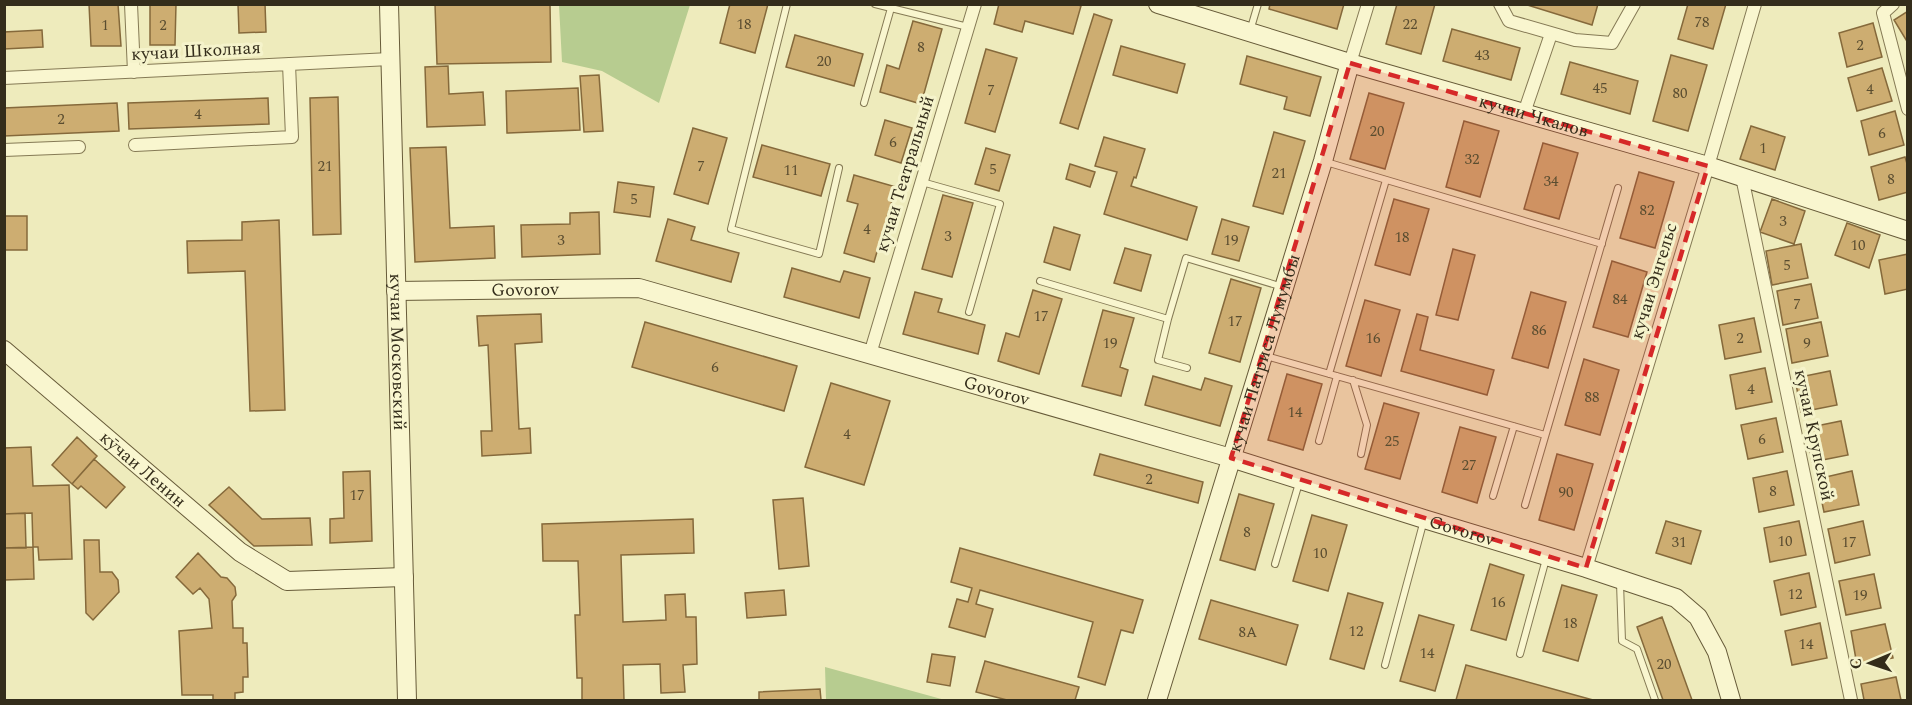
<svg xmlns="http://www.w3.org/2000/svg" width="1912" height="705" viewBox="0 0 1912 705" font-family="Spectral,serif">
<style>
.green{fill:#b7cc90}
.building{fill:#cdad71;stroke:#85693b;stroke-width:1.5}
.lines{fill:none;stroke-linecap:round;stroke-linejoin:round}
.lane-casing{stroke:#857a55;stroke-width:8}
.street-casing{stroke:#857a55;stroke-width:14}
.secondary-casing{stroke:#675b39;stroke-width:20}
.lane{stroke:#f9f6cf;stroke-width:6}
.street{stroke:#f9f6cf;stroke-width:12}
.secondary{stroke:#f9f6cf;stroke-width:18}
.marked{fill:#d62828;fill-opacity:0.2;stroke:#d62828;stroke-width:4.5;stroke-dasharray:12 8;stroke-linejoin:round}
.labels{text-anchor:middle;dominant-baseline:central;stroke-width:6;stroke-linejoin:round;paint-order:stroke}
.number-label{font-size:15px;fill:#5a4d30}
.street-label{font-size:18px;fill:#342d1b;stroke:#f5f3cb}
</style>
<rect width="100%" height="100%" fill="#eeebbc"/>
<path class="green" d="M559 5H690L659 103 602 71 562 62Z
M825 667 945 700H826Z"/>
<path class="building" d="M89 4H118L121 46H91Z
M150 4H176L175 45H150Z
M238 4H265L266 32 239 33Z
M435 4H550L551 62 437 64Z
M730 4H768L755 53 720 43Z
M999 4H1076L1081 6 1073 34 1025 21 1022 32 994 24Z
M1270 4H1344L1337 29 1269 9Z
M1397 4H1435L1421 54 1386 44Z
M1524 4H1598L1592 25Z
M1688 4H1726L1713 49 1678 39Z
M1908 11V43L1894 20Z
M1094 14 1112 20 1078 129 1060 123Z
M913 21 942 29 921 104 880 92 887 65 899 69Z
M1873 23 1882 57 1847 67 1839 33Z
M1452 29 1520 48 1511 80 1443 61Z
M42 30 43 47 4 49V32Z
M795 35 863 54 854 86 786 67Z
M1121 46 1185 64 1177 93 1113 75Z
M986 49 1017 58 995 132 965 123Z
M1671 55 1707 65 1688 131 1653 121Z
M1247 56 1321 77 1310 116 1284 109 1287 97 1240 84Z
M1570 62 1638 81 1630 114 1561 94Z
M448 66 449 94 483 92 485 125 427 127 425 67Z
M1882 68 1892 101 1857 111 1848 78Z
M599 75 603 131 584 132 580 76Z
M578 88 580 130 507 133 506 91Z
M1369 93 1404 103 1385 169 1350 159Z
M338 97 341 234 313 235 310 98Z
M268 98 269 124 129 129 128 103Z
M117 103 119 131 4 136V108Z
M1895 111 1904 145 1869 155 1861 121Z
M885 120 912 128 901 163 875 155Z
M1464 121 1499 131 1480 197 1446 187Z
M1751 126 1785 137 1775 170 1740 159Z
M693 128 727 138 708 204 674 194Z
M1274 132 1305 141 1283 214 1253 206Z
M1104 137 1145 149 1136 178 1134 177 1131 186 1197 207 1187 240 1104 214 1117 172 1095 166Z
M1543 143 1578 153 1559 219 1524 209Z
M762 145 830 164 821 196 753 177Z
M446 147 450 228 494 226 495 258 415 262 410 148Z
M986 148 1010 155 999 191 975 184Z
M1905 157 1908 167V192L1879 200 1871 167Z
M1070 164 1095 172 1090 187 1066 179Z
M1639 172 1674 182 1655 248 1620 238Z
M854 175 896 187 874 262 844 253 858 204 847 201Z
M618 182 654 187 650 217 614 212Z
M943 195 973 203 952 277 922 269Z
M1394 199 1429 209 1410 275 1375 265Z
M1772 199 1805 211 1794 244 1760 232Z
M599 212 600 254 522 257 521 225 570 224V213Z
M4 216H27V250H4Z
M668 219 695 227 691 240 739 253 731 282 656 261Z
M1222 219 1249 227 1239 261 1212 254Z
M279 220 285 410 250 411 245 271 188 273 187 241 242 240V222Z
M1847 223 1880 235 1869 268 1835 255Z
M1054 227 1080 235 1070 270 1044 262Z
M1801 244 1808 278 1772 285 1766 251Z
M1125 248 1151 255 1141 291 1114 283Z
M1453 249 1475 255 1458 320 1436 315Z
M1908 254V289L1885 294 1879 260Z
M1612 261 1647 272 1628 337 1593 327Z
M792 268 840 282 844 271 870 278 859 318 784 297Z
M1231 279 1261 288 1240 362 1209 353Z
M1811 284 1818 318 1783 325 1777 291Z
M1033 290 1062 299 1039 374 998 361 1006 333 1019 337Z
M915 292 942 299 938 312 985 325 978 354 903 334Z
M1531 292 1566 302 1548 368 1512 358Z
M1365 300 1400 310 1381 376 1346 366Z
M1103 310 1134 318 1120 367 1128 370 1121 396 1082 386Z
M541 314 542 342 515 344 519 429 530 428 531 453 482 456 481 431H492L488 345 479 346 477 316Z
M1417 314 1428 317 1420 350 1494 370 1487 395 1401 371Z
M1754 318 1761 352 1725 359 1719 325Z
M645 322 797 366 784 411 632 367Z
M1821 322 1828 356 1792 363 1786 329Z
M1584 359 1619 370 1600 435 1565 425Z
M1765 368 1772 402 1736 409 1730 375Z
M1830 371 1837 405 1801 412 1795 378Z
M1287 374 1322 384 1303 450 1268 440Z
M1153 376 1201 390 1205 378 1232 386 1220 426 1145 405Z
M831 383 890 401 864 485 805 467Z
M1384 403 1419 413 1400 479 1365 469Z
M1776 418 1783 452 1748 459 1741 425Z
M1841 421 1848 455 1812 462 1806 428Z
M1460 427 1496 437 1477 503 1442 492Z
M77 437 97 456 72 484 52 465Z
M31 447 33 486 69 485 72 559 39 560 38 547H33L32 513 4 514V448Z
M1100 454 1203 482 1198 503 1094 475Z
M1557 454 1593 464 1574 530 1539 520Z
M94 459 125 487 106 508 81 486 78 489 72 484Z
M370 471 372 541 330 543V519L344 518 343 472Z
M1787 471 1794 505 1759 512 1753 478Z
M1852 471 1859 505 1824 512 1817 479Z
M229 487 262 519 310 518 312 545 254 546 209 505Z
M1239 494 1274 504 1255 570 1220 560Z
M803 498 809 566 779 569 773 500Z
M25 513 26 548H4V514Z
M1312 515 1347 525 1328 591 1293 581Z
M693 519 694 553 621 555 623 622 666 620 665 595 685 594 686 617H696L697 664 683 665 685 692 661 693 660 664 623 665 624 700H582V678H577L575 615H580L578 561H543L542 524Z
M1666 521 1701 531 1691 564 1656 553Z
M1799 521 1806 555 1770 562 1764 528Z
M1863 521 1870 555 1835 563 1828 529Z
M84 540H99L100 572H112L118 580 119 592 93 620 86 613Z
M33 547 34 579 4 580V548Z
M960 548 1143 600 1133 633 1121 630 1105 685 1078 677 1093 622 980 590 976 604 993 609 985 637 949 627 957 599 968 602 972 588 951 582Z
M198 553 221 577 227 578 235 587 236 595 232 601 233 628H243V643H247L248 677H243V692L235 693V700H213V695H182L179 631 212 628 209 599 200 588 193 594 176 577Z
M1490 564 1524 575 1506 640 1471 630Z
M1809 573 1816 607 1781 615 1774 581Z
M1874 574 1881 608 1846 615 1839 581Z
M1562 585 1597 595 1578 661 1543 651Z
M784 590 786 615 747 618 745 593Z
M1348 593 1383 603 1364 669 1330 659Z
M1211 600 1298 625 1286 665 1199 639Z
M1419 615 1454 625 1435 691 1400 681Z
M1662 617 1692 700H1663L1637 627Z
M1820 623 1827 658 1792 665 1785 631Z
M1885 624 1893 658 1857 665 1851 631Z
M932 654 955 657 950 686 927 682Z
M985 661 1079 687 1075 700H1007L976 692Z
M1466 665 1593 700H1456Z
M1896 677 1901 700H1864L1861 684Z
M820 689 821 700H759V692Z"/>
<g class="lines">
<g class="lane-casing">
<path id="lane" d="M787 4 731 229 819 254 839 168
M875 4 891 8
M1250 31 1258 4
M864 103 891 8 968 27
M1326 162 1602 244
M922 182 1000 204 969 312
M1040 281 1168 319 1186 258 1283 287
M1168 319 1158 360 1187 368
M1266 356 1545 435
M1329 374 1386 180
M1353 380 1367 425 1361 454
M1319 441 1337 376
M1493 496 1514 426
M1525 505 1618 188
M1275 564 1299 483
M1620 583 1622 641 1637 649 1655 700
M1520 654 1546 559
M1385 665 1424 520"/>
</g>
<g class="street-casing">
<path id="street" d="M131 4 134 72
M1500 4 1509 21 1575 40 1612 43 1634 4
M1893 4 1883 13 1908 109
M1350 63 1368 4
M4 78 390 59
M1524 113 1551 34
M135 145 292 137 289 64
M4 150 79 147
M1742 177 1851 700
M870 354 975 4
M1586 568 1708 166 1755 4"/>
</g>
<g class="secondary-casing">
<g id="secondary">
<path id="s1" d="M389 4 407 700"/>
<path id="s2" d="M1158 4 1350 63 1708 166 1908 231"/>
<path id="s3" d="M396 291 639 288 1231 458 1424 519 1586 568 1676 598 1698 617 1717 652 1731 700"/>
<path id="s4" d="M4 350 240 552 287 581 404 577"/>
<path id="s5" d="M1157 700 1323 161 1350 63"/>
</g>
</g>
<use href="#lane" class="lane"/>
<use href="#street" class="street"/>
<use href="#secondary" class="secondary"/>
</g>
<path class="marked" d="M1350 63 1708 166 1586 568 1231 458Z"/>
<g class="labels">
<g class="number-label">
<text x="1702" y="22">78</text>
<text x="744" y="24">18</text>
<text x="1410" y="24">22</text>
<text x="105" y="25">1</text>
<text x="163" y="25">2</text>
<text x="1860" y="45">2</text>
<text x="921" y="47">8</text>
<text x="1482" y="55">43</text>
<text x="824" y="61">20</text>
<text x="1600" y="88">45</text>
<text x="1870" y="89">4</text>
<text x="991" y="90">7</text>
<text x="1680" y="93">80</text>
<text x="198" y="114">4</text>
<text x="61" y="119">2</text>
<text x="1377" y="131">20</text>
<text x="1882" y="133">6</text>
<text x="893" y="142">6</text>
<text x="1763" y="148">1</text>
<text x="1472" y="159">32</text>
<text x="325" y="166">21</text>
<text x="701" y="166">7</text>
<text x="993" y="169">5</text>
<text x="791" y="170">11</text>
<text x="1279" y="173">21</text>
<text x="1891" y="179">8</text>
<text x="1551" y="181">34</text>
<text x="634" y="199">5</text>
<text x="1647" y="210">82</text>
<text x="1783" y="221">3</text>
<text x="867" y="229">4</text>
<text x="948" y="236">3</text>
<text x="1402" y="237">18</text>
<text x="561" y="240">3</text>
<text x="1231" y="240">19</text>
<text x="1858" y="245">10</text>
<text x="1787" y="265">5</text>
<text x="1620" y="299">84</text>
<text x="1797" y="304">7</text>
<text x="1041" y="316">17</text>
<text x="1235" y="321">17</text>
<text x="1539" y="330">86</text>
<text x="1373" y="338">16</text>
<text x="1740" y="338">2</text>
<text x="1110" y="343">19</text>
<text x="1807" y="343">9</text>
<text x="715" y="367">6</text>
<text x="1751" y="389">4</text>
<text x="1592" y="397">88</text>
<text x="1295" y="412">14</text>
<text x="847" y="434">4</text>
<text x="1762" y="439">6</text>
<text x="1392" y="441">25</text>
<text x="1469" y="465">27</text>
<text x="1149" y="479">2</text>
<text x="1773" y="491">8</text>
<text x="1566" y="492">90</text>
<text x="357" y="495">17</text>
<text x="1247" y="532">8</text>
<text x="1785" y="541">10</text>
<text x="1679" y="542">31</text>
<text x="1849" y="542">17</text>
<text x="1320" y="553">10</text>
<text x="1795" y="594">12</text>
<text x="1860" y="595">19</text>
<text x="1498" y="602">16</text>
<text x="1570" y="623">18</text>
<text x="1356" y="631">12</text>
<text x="1248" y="632">8А</text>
<text x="1806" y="644">14</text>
<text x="1427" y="653">14</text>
<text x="1664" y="664">20</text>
</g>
<g class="street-label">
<text transform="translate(196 51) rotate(-3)">кучаи Школная</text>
<text stroke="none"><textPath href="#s2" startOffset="392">кучаи Чкалов</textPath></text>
<text transform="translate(905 174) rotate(-73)">кучаи Театральный</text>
<text transform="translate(1654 281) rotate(-73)">кучаи Энгельс</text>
<text stroke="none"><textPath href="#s3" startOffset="129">Govorov</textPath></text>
<text stroke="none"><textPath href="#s1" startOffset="348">кучаи Московский</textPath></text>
<text stroke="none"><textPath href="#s5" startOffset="363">кучаи Патриса Лумумбы</textPath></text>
<text stroke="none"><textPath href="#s3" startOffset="615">Govorov</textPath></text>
<text transform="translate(1814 435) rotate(78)">кучаи Крупской</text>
<text stroke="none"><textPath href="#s4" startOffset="183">кӯчаи Ленин</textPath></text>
<text stroke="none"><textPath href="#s3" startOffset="1101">Govorov</textPath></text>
</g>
</g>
<rect width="1912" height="705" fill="none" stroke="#342d1b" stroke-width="12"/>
<g transform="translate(1870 663) rotate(268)" stroke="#f5f3cb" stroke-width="4.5" paint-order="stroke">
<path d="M0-4.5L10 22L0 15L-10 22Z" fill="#342d1b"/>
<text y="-9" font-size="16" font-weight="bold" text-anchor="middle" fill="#342d1b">С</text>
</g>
</svg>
